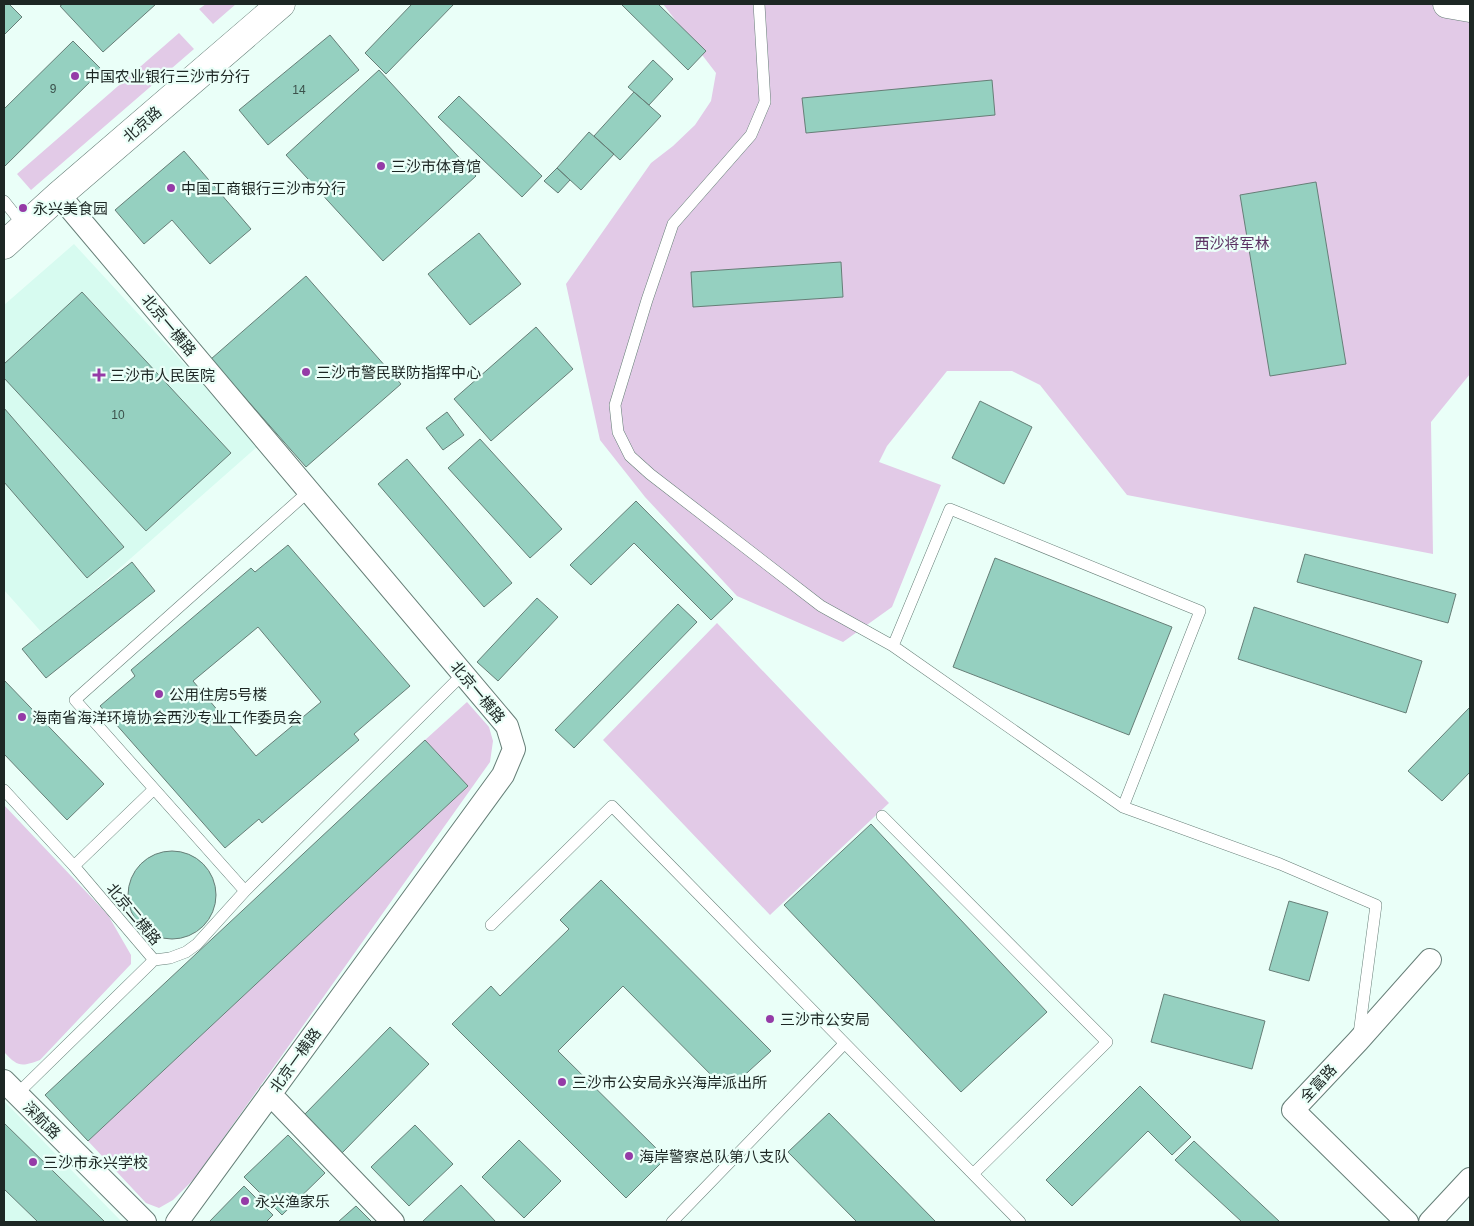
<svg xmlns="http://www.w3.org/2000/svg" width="1474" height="1226" viewBox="0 0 1474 1226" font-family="Helvetica,'Noto Sans SC',sans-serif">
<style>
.built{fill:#d7fbf0}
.green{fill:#e2cae7}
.building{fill:#95d0c0;stroke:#667e77;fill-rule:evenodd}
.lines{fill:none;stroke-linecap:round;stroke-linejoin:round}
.lane-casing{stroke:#667e77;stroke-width:12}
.street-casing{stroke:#667e77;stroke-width:24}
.secondary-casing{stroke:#667e77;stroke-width:29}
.lane{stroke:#fff;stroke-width:11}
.street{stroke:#fff;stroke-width:22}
.secondary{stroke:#fff;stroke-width:28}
.poi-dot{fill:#953ba7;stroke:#eafff8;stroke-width:2}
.labels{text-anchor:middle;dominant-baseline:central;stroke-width:4.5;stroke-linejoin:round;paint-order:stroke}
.number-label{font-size:12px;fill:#3b514b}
.poi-label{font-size:15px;fill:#1d2724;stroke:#eafff8;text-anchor:start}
.street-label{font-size:15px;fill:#1d2724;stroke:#eafff8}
.park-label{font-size:15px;fill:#5b3163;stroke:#eafff8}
</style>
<rect width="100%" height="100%" fill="#eafff8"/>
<path class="built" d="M74 244 259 445 44 635 4 590V305Z
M4 1101 122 1222H4Z"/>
<path class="green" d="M206 4H236L213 24 199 9Z
M663 4H1470V374L1431 422 1433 554 1127 495 1040 385 1012 371H947L887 446 879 462 941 485 892 607 843 642 737 596 645 497 600 440 566 284 651 163 673 146 695 125 711 101 716 73Z
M179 33 194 49 31 190 17 174Z
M717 623 889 803 770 915 603 740Z
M467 702 489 727 493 741 490 762 195 1178 173 1200 159 1208 146 1203 88 1141 468 786 425 740Z
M4 805 108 915 131 955V964L40 1060C21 1067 18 1067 4 1052Z"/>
<path class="building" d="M4 4H9L22 17 4 35Z
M63 4H156L103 52 60 6Z
M412 4H454L386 74 365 53Z
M621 4H658L706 51 688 70Z
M330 35 359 70 268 145 239 110Z
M73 41 102 70 4 167V109Z
M653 60 673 79 649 105 628 87Z
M379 70 476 176 383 261 286 155Z
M992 80 995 115 806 133 802 98Z
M634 92 661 116 620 160 594 136Z
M459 96 542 176 522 197 438 117Z
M589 132 614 154 581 190 557 168Z
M184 151 251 229 210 264 172 220 144 244 115 210Z
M557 168 570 180 558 193 544 181Z
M1316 182 1346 364 1270 376 1240 195Z
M479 233 521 284 470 325 428 274Z
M841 262 843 297 693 307 691 272Z
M306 276 401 384 306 467 211 359Z
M82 292 231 453 146 531 4 378V364Z
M536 327 573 369 491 441 454 399Z
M980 401 1032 427 1004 484 952 458Z
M4 408 124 547 87 578 4 482Z
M447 412 464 435 443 450 426 428Z
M480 439 562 529 530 558 448 468Z
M407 459 512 583 484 607 378 484Z
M636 501 733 599 711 620 634 543 591 585 570 565Z
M288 545 410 686 354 734 359 740 262 823 259 819 225 848 100 706 135 676 131 670 251 568 255 572ZM258 627 321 702 256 756 193 681Z
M1305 554 1456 594 1448 623 1297 582Z
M995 558 1172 627 1129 735 953 667Z
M132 562 155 591 46 678 22 649Z
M537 598 558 617 498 681 477 662Z
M678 604 697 622 574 748 555 730Z
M1254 607 1422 661 1406 713 1238 659Z
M4 680 104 784 67 820 4 754Z
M1470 707V772L1442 801 1408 771Z
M425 740 468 786 88 1141 45 1095Z
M871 824 1047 1012 961 1092 784 905Z
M128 895a44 44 0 1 1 88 0a44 44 0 1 1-88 0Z
M601 880 771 1051 727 1091 623 986 558 1051 666 1158 626 1198 452 1024 491 986 500 996 569 929 560 920Z
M1289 901 1328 912 1309 981 1269 970Z
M1164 994 1265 1021 1252 1069 1151 1042Z
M390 1027 429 1064 342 1153 304 1115Z
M1140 1086 1191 1137 1172 1155 1148 1131 1072 1206 1046 1180Z
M829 1113 936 1222H857L788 1152Z
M4 1123 105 1222H38L4 1189Z
M415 1125 453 1164 409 1206 371 1167Z
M288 1135 325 1173 282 1215 244 1177Z
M519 1140 561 1181 524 1218 482 1177Z
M1194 1141 1280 1222H1242L1175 1160Z
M461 1185 496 1222H422Z
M244 1186 273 1215 266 1222H209Z
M356 1206 372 1222H338Z"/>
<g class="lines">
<g class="lane-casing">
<path id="lane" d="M759 4 765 102 751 135 673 224 647 300 615 405 618 432 630 456 650 474 821 606 893 646 1123 807 1280 864 1376 905 1359 1034
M4 201 24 226
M893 646 950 509 1200 611 1123 807
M4 790 74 866 154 960 16 1095
M882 816 1107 1042 973 1174
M74 866 154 789
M245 891 75 700 309 491
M491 925 612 806 1020 1222
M154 960 170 958 186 952 197 944 245 891 463 674
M672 1222 844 1044"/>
</g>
<g class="street-casing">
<path id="street" d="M59 195 507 726 514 749 503 775 177 1222
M4 1081 145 1222
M270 1094 393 1222
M1407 1222 1293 1110 1358 1041 1430 960
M1430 1222 1470 1179"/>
</g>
<g class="secondary-casing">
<path id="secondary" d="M1447 4 1470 8
M4 245 59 195 281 4"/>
</g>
<use href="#lane" class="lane"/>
<use href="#street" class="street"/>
<use href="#secondary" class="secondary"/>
</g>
<g class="poi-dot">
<circle cx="75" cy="76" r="5"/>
<circle cx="381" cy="166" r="5"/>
<circle cx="171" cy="188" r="5"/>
<circle cx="23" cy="208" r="5"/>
<circle cx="306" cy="372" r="5"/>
<path d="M96.5 367.5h5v5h5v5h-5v5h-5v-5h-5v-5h5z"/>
<circle cx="159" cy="694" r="5"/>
<circle cx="22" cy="717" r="5"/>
<circle cx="770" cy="1019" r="5"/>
<circle cx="562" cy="1082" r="5"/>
<circle cx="629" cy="1156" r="5"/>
<circle cx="33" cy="1162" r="5"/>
<circle cx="245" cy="1201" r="5"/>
</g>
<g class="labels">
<g class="number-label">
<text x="53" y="89">9</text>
<text x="299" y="90">14</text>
<text x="118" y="415">10</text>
</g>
<g class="poi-label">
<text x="85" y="76">中国农业银行三沙市分行</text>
<text x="391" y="166">三沙市体育馆</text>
<text x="181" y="188">中国工商银行三沙市分行</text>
<text x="33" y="208">永兴美食园</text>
<text x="316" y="372">三沙市警民联防指挥中心</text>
<text x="110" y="375">三沙市人民医院</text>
<text x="169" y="694">公用住房5号楼</text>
<text x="32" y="717">海南省海洋环境协会西沙专业工作委员会</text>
<text x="780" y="1019">三沙市公安局</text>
<text x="572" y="1082">三沙市公安局永兴海岸派出所</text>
<text x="639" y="1156">海岸警察总队第八支队</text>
<text x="43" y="1162">三沙市永兴学校</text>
<text x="255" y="1201">永兴渔家乐</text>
</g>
<g class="street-label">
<text transform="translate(142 124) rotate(-41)">北京路</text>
<text transform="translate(169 325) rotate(50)">北京一横路</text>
<text transform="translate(478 692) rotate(50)">北京一横路</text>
<text transform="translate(134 914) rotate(50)">北京二横路</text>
<text transform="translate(295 1060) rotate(-54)">北京一横路</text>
<text transform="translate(1318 1083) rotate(-47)">全富路</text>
<text transform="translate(42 1120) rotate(45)">深航路</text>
</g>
<g class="park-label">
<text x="1232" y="243">西沙将军林</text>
</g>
</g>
<rect width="1474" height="1226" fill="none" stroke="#1d2724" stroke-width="10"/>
</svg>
